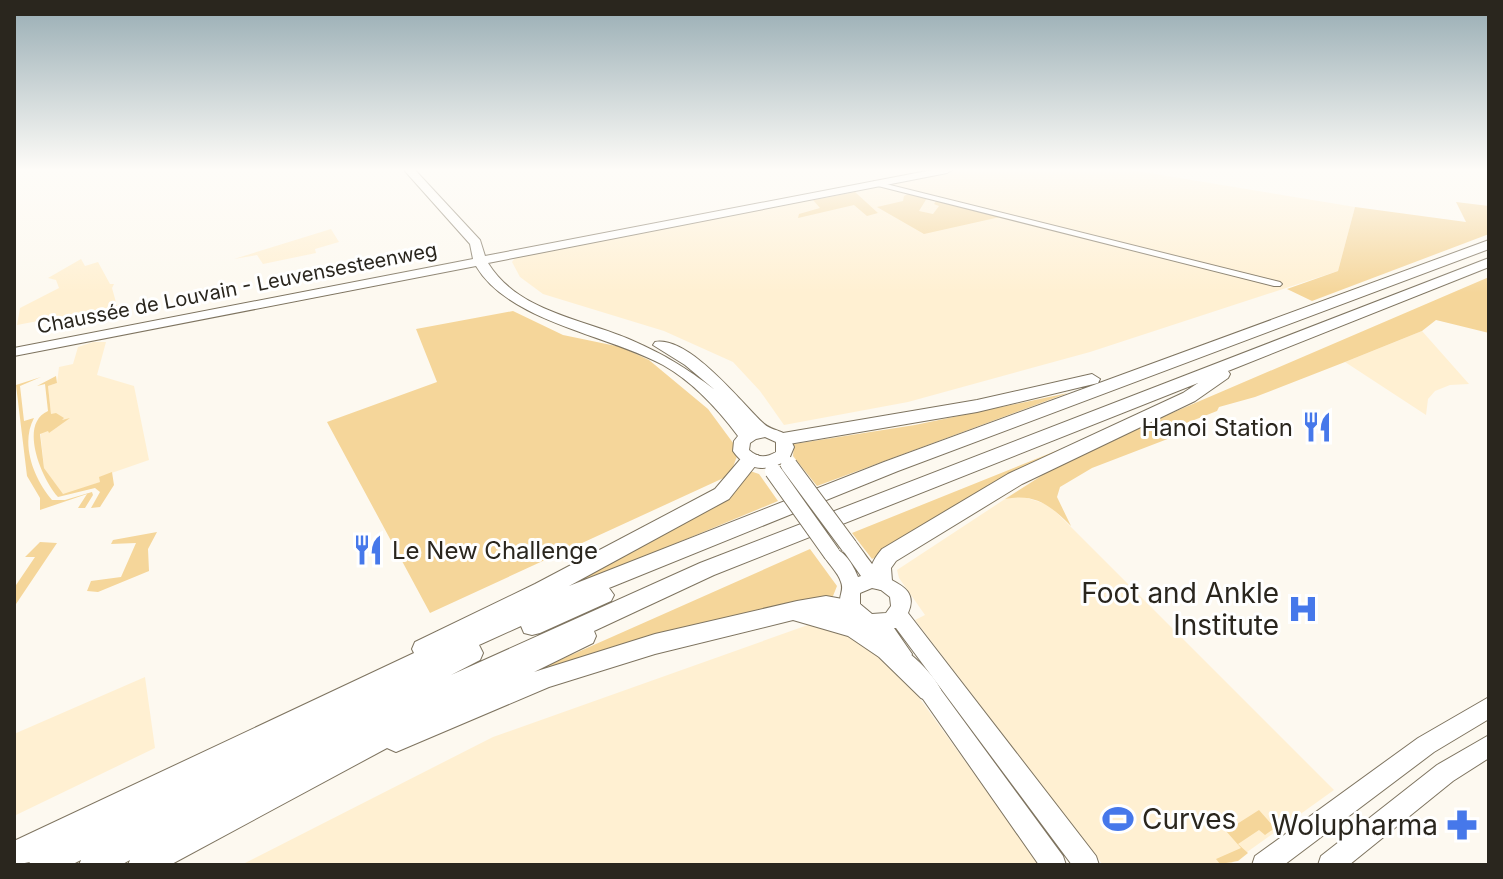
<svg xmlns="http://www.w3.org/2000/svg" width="1503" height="879" viewBox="0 0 1503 879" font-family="Inter,sans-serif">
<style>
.built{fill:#fff0d2}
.green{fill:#f5d69a}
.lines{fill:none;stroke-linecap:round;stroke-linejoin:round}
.minor-casing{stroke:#7e7460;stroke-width:2}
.major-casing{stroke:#7e7460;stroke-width:2}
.highway-casing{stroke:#7e7460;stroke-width:2}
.minor{fill:#fff;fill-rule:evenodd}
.major{fill:#fff;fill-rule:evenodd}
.highway{fill:#fff;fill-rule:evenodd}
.major-bridge-casing{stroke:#7e7460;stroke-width:18;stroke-linecap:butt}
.major-bridge{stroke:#fff;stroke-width:16}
.labels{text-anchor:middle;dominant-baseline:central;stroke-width:6;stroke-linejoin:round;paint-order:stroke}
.far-street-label{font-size:20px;fill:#2a261e;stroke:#fff}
.poi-label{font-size:24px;fill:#2a261e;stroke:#fff;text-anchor:end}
.near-poi-label{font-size:28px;fill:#2a261e;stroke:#fff;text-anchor:end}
</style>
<rect width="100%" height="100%" fill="#fdf9f0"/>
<path class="built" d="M946 170H1131L1355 207 1338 271 1090 352 908 402 784 425 760 391 733 362 664 331 543 294 520 277 512 262 517 255Z
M331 229 339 242 315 249 316 253 263 264 257 255 234 259Z
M81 259 85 266 98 262 110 284H114L112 288 117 306 17 325 20 308 59 288 56 280 48 278Z
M1422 331 1469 384 1450 385 1435 391 1428 399 1426 415 1345 362Z
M93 342H106L97 375 134 386 149 460 100 477 101 482 63 495 44 468 39 418 51 414 48 386 57 383 59 367 73 364 78 347Z
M1021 496 1049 505 1334 790 1229 865H1103L915 620 925 615 899 578 897 570 1005 499Z
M822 620 884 649 1040 865H241L493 737Z
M145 677 155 748 14 816V734Z"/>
<path class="green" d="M855 192 878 213 867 216 854 205 798 218 799 214 820 208 813 200Z
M908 194 927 198 919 211 933 214 939 206 934 204 937 200 1000 217 924 234 877 207 903 201 904 196Z
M1456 202 1489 206V234L1312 301 1287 289 1338 271 1355 207 1466 222Z
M1489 277V333L1436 320 1422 331 1345 362 1255 397 1219 407 1217 411 1179 426 1178 435 1092 468 1060 487 1057 497 1071 526C1050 505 1035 493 1005 499L1074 455Z
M513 311 563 335 621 347 649 360 708 409 739 451 730 475 430 613 327 422 437 382 416 329Z
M56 376 57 383 48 386 51 414 56 413 64 418 62 420 70 418 49 433 48 431 40 434 44 468 63 494 100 482 99 477 112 472 114 485 100 507 91 508 100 492 95 488 58 497C42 479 18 424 48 411L45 384 37 386Z
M41 377 20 386 24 421 34 418C20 444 34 479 52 500H65L92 492 93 495 85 508H78L87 494 40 510V498L27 476 16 385Z
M1068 393 817 486 793 456 794 444 915 425Z
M1078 442 872 559 852 533Z
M750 471 759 474 778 501 496 618Z
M157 532 148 549 149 571 98 592 87 591 91 581 121 577 136 543 111 544 113 540Z
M40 542 57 543 14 607V588L35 557H25Z
M810 549 837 586 831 601 479 696Z
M1259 810 1275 828 1265 835 1259 830 1238 844 1248 853 1238 861 1220 864 1216 859 1241 848 1226 831Z"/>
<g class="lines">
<g class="minor-casing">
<path id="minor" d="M874 181 1280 282 1282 284 1280 286H1274L874 185Z"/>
</g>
<g class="major-casing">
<path id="major" d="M404 170H415L480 240 485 256 932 170H952L947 173 488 263C518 312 583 319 631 340 665 355 685 367 715 390L685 365 653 345 655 342C689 336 740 401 762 422 773 434 786 426 794 447L789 459C769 472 747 472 733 451L734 441 738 436C717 408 693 382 663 365 608 335 509 322 476 266L14 356V348L473 259 470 244ZM765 437 776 442V452C766 458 758 458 749 450L750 443 756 439Z
M849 539 855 541C863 551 870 563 879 572 891 583 920 586 908 613L1096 856 1099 865H1072L896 628H894L912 654 909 660 902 663 895 660 873 631C858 629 842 618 840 601 840 593 844 590 841 582 838 572 828 564 823 554L826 549C841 544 853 564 858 577L861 576 840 546 843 541ZM872 588 881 590 890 597 891 606 886 613 872 614 860 604V593Z
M923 673 930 675 1063 856 1066 865H1039L916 689 913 682 916 675Z
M1489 697V719L1434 752 1284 865H1252L1255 856 1418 738Z
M1489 735V758L1453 781 1349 865H1318L1321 856 1437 765Z"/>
</g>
<g class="highway-casing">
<path id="highway" d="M1489 240V249L898 471 614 586 609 588 614 595 611 601 540 633 532 635 524 633 521 626 479 645 483 653 480 660 451 675 700 563 1489 258V267L1228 371 1230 374 1228 378 1195 401 1022 484 896 561 891 568 892 581 888 587 881 590 874 587C866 572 872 561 882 549L1008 474 1183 393 1198 383 714 575 594 631 596 636 593 643 534 672 655 634 797 601 826 596 859 602 862 608 859 614 852 617C880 629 928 662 941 690L937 698 929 701 921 698 879 657 848 636 793 620 655 654 549 687 396 752 387 748 170 865H128L130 860 121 865H79L81 860 71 865H28L30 862 14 865V841L414 653 412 649 415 642 535 584 715 489 744 455H758L760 460 729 499 569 586 884 462Z
M1092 374 1100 379 1098 383 977 412 783 445 774 439 783 433 977 400Z"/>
</g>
<use href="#minor" class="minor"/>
<use href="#major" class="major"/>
<use href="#highway" class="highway"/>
<g class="major-bridge-casing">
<path id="major-bridge" d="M789 465 849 546
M773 471 832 554"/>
</g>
<use href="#major-bridge" class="major-bridge"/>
</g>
<linearGradient id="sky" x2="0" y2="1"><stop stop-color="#97acb3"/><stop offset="0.58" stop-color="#fefcf8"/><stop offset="1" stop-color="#fefcf8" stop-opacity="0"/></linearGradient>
<rect width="1503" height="293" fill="url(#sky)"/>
<defs>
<g id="restaurant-bare" transform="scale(2.4)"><path d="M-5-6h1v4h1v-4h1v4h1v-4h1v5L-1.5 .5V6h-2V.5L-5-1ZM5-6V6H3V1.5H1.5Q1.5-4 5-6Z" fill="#4678ea" stroke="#fff" stroke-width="2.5" paint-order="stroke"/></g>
<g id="hospital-bare" transform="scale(2.4)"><path d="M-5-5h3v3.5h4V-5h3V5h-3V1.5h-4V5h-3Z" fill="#4678ea" stroke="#fff" stroke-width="2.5" paint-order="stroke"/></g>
<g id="stadium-bare" transform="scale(2.4)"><path d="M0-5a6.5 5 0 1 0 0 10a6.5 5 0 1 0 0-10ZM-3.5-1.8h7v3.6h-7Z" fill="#4678ea" stroke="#fff" stroke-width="2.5" paint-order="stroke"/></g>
<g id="pharmacy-bare" transform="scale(2.4)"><path d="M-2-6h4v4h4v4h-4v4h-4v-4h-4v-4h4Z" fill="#4678ea" stroke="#fff" stroke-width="2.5" paint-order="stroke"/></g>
</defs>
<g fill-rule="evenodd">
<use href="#restaurant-bare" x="1317" y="427"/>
<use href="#restaurant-bare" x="368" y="550"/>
<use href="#hospital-bare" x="1303" y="609"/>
<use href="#stadium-bare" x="1118" y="819"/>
<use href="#pharmacy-bare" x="1462" y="825"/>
</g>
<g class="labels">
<g class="far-street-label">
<text transform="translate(237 288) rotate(-11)">Chaussée de Louvain - Leuvensesteenweg</text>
</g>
<g class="poi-label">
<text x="1293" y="427">Hanoi Station</text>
<text x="392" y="550" text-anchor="start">Le New Challenge</text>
</g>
<g class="near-poi-label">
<text x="1279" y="593">Foot and Ankle<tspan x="1279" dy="32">Institute</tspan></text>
<text x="1142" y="819" text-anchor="start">Curves</text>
<text x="1438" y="825">Wolupharma</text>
</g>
</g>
<rect width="1503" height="879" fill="none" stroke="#2a261e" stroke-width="32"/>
</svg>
